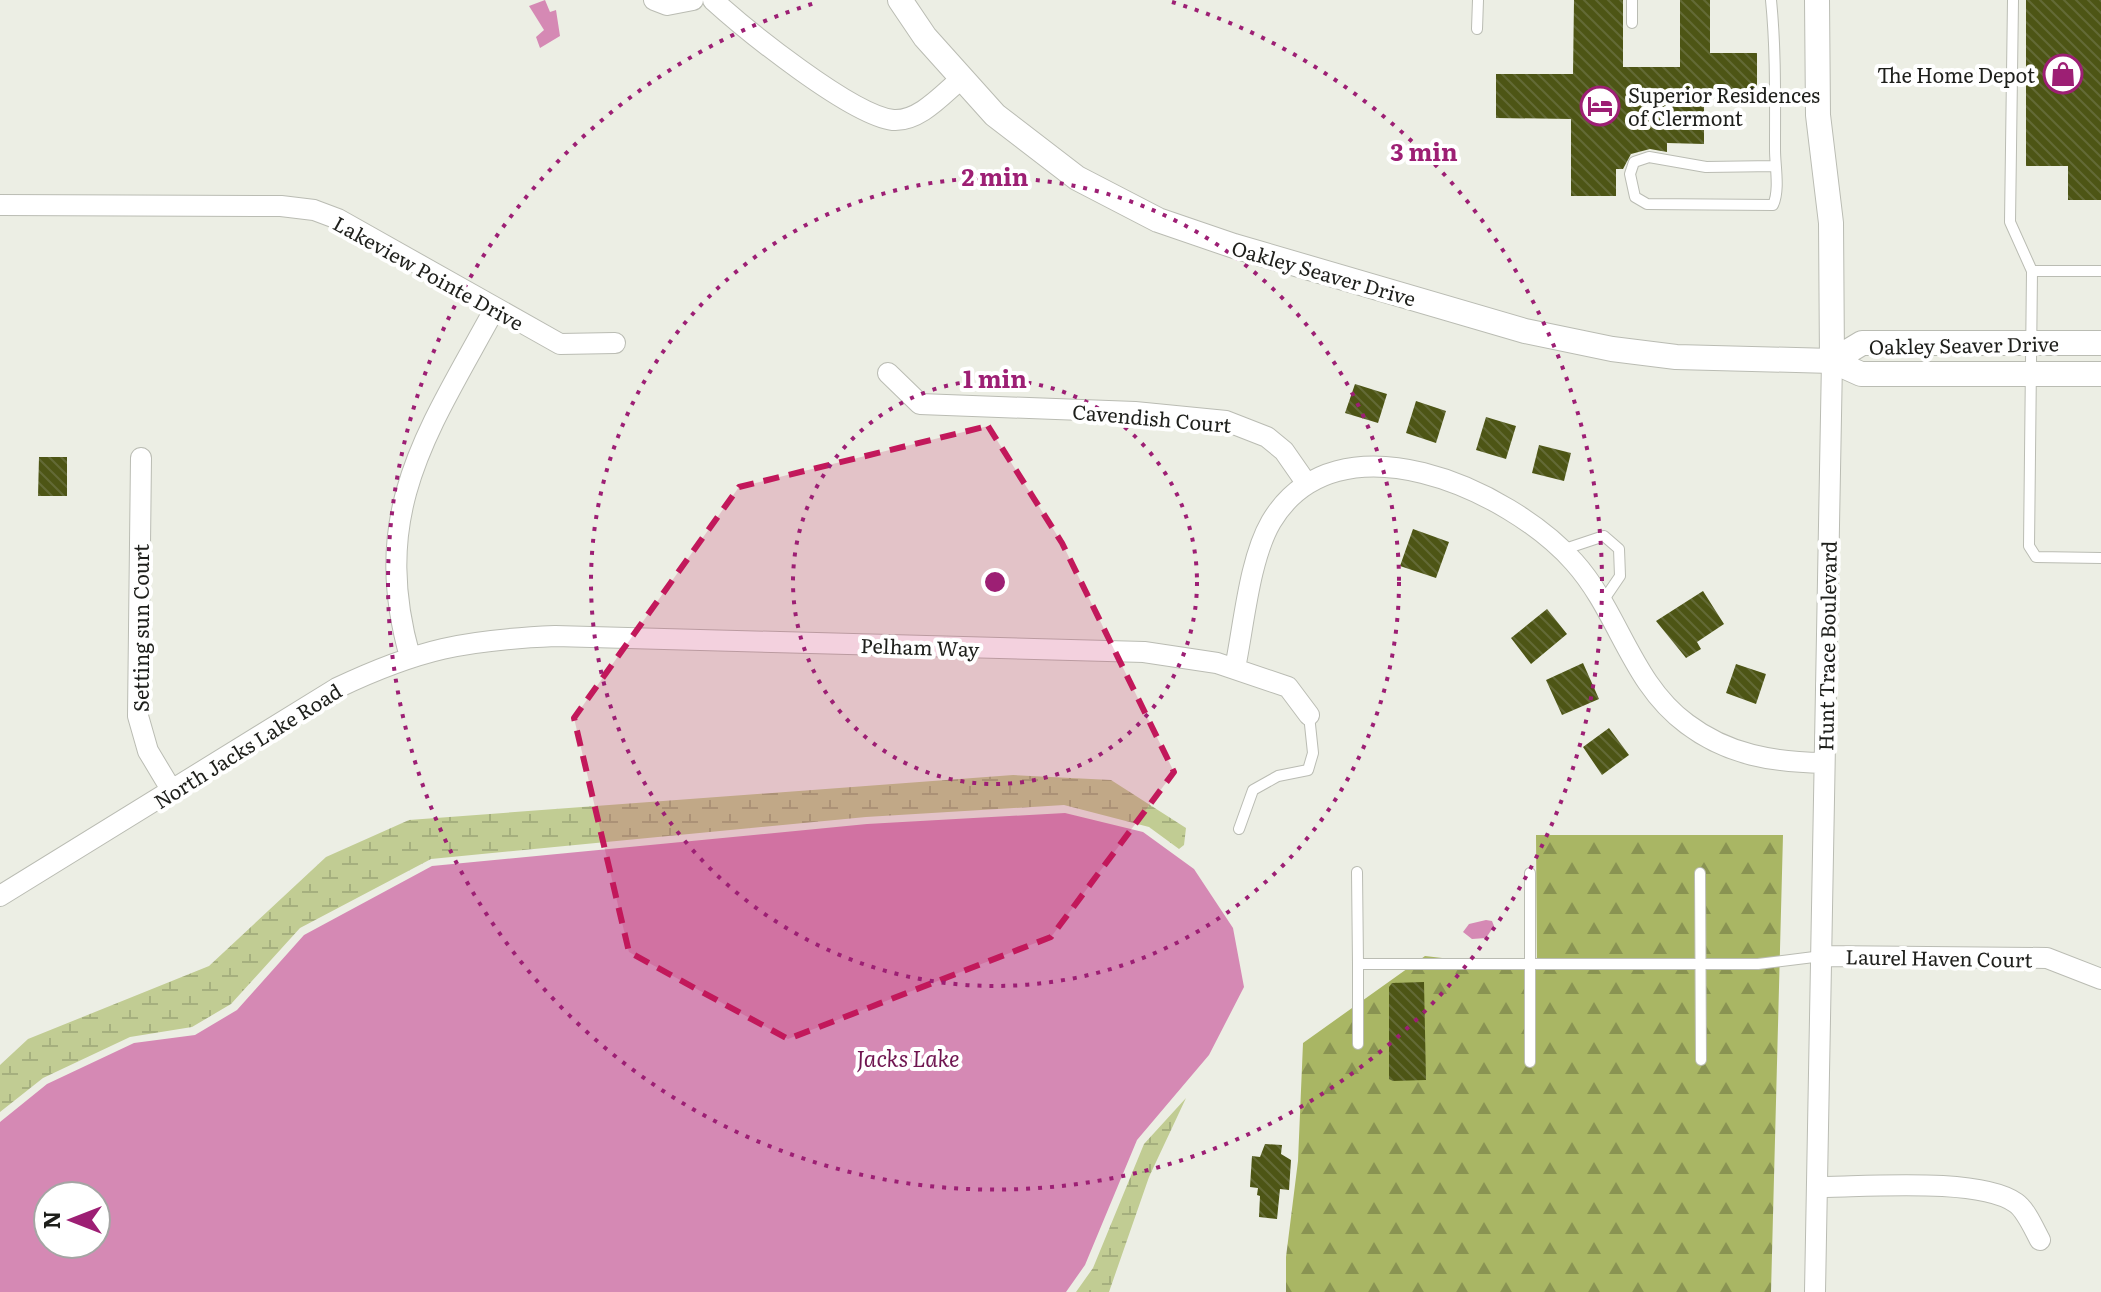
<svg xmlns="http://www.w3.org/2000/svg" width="2101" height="1292" viewBox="0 0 2101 1292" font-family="Literata,serif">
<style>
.forest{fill:url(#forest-firs)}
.wetland{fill:url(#wetland-marsh)}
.water{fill:#d589b4;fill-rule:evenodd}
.building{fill:url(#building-back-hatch)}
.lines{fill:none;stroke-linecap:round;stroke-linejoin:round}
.service-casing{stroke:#babcb3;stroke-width:12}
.minor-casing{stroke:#babcb3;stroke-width:22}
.tertiary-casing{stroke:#babcb3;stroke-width:26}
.service{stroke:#fff;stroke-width:10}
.minor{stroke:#fff;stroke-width:20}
.tertiary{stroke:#fff;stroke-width:24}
.marked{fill:#c2185b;fill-opacity:0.2;stroke:#c2185b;stroke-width:6;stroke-dasharray:16 10;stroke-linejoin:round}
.ring{fill:none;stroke:#9d1f74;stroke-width:4;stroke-dasharray:4 8}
.labels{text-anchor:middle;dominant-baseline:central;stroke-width:8;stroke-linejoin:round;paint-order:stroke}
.poi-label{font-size:20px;fill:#1e1f1b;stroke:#fff;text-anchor:end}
.street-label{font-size:20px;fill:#1e1f1b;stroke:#fff}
.water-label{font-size:22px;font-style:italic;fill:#6f1550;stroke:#fff}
.centre{fill:#9d1f74;stroke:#fff;stroke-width:4}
.ring-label{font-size:24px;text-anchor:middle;font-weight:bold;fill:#9d1f74;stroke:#fff;stroke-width:8;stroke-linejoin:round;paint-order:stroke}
</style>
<defs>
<pattern id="forest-firs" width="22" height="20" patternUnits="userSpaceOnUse" patternTransform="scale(2)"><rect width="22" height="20" fill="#a9b664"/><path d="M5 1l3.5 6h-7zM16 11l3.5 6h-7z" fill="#899352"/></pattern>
<pattern id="wetland-marsh" width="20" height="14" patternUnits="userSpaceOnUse" patternTransform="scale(2)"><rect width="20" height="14" fill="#c1cc93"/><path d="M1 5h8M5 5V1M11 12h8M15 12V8" fill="none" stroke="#a5af7e"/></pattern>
<pattern id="building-back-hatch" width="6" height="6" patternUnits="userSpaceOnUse" patternTransform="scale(2)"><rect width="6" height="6" fill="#4d5515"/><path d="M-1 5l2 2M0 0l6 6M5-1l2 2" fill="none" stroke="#636a36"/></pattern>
</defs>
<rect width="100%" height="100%" fill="#eceee4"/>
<path class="forest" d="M1536 835H1783L1771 1292H1286V1257L1298 1161 1303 1043 1425 956 1537 969Z"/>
<path class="wetland" d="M1013 775 1111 780 1186 828 1184 845 1179 849 1149 827 1064 805 866 817 431 859 300 928 231 1004 192 1027 130 1037 43 1078 0 1112V1065L28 1039 209 966 326 857 409 820Z
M1186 1098 1149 1177 1109 1292H1076L1093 1268 1144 1144Z"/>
<path class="water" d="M545 0 550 12 556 10 560 36 540 48 536 37 544 30 529 6Z
M1065 813 1143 832 1194 869 1233 928 1244 987 1209 1055 1137 1140 1085 1265 1066 1292H0V1122L47 1084 134 1043 195 1035 237 1010 304 935 432 866 867 824ZM48 1196H96V1244H48Z
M1486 920 1492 921 1494 926 1486 938 1472 939 1463 932 1469 924Z"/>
<path class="building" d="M1574 0H1623V67H1680V0H1710V53H1757V93H1704V144L1667 143V152L1650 149 1631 154 1623 169H1616V196H1571V119L1496 118V74H1573Z
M2026 0H2101V200H2068V166H2026Z
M1355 384 1387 394 1378 423 1345 413Z
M1416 401 1446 411 1436 443 1406 433Z
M1486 417 1516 426 1506 459 1476 450Z
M1539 445 1571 453 1564 481 1532 473Z
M39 457H67V496H38Z
M1413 529 1449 542 1436 578 1400 566Z
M1703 591 1724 624 1697 642 1701 649 1686 658 1656 621Z
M1547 609 1567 634 1531 664 1511 638Z
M1583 663 1599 699 1562 715 1546 680Z
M1736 664 1766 674 1756 704 1726 693Z
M1609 728 1629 755 1602 775 1583 747Z
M1424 982 1426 1080 1393 1081 1389 1079V987L1392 983Z
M1265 1144 1282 1145 1281 1154 1291 1160 1289 1190 1280 1189 1277 1219 1259 1217 1260 1196 1257 1195 1258 1188 1250 1187 1252 1156 1260 1157Z"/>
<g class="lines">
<g class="service-casing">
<path id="service" d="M1632 0V23
M1771 0C1776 50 1775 100 1775 150 1775 166 1780 190 1773 205L1647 204 1635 197 1630 174 1634 162 1649 157 1706 167 1775 166
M2013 0 2010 222 2032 271 2029 546 2036 557 2101 558
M1477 29 1478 0
M2032 271H2101
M1562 550 1604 536 1619 549 1620 576 1603 601
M1239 829 1253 790 1278 776 1308 770 1313 753 1309 715
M1357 872 1358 964
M1530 873V1062
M1700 873 1701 1060
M1358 1044V964H1758L1822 956"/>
</g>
<g class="minor-casing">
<path id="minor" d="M654 0 667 5 693 0
M713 0C746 30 851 115 893 120 919 122 943 94 961 79
M0 205 281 206 314 210 338 219 560 344 615 343
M888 373 920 404 1135 412 1226 421 1267 437 1284 451 1307 484
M141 458 138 716 148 751 172 791
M410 657C369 511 427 433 494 310
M1235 668C1244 625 1249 560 1271 522 1337 411 1509 489 1574 562 1619 612 1631 683 1687 724 1728 755 1773 762 1823 763
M0 896 337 688C419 649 465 640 555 636L1144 652 1217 663 1288 687 1309 715
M1822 956 2047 958 2101 979
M1817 1187C1865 1187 1979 1177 2016 1203 2026 1210 2034 1229 2040 1240
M1815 1292 1832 361"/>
</g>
<g class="tertiary-casing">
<path id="tertiary" d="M900 0 925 37 995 115 1077 178 1158 220 1234 246 1525 331 1612 349 1676 357 1832 361 1861 374H2101
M1817 0 1818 115 1831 223 1832 361
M1832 361 1862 343H2101"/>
</g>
<use href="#service" class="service"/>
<use href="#minor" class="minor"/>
<use href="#tertiary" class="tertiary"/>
</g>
<path class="marked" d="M988 426 1062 543 1174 772 1051 937 788 1039 629 952 574 718 739 487Z"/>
<g class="ring">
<circle cx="995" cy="582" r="202"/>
<circle cx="995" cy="582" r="404"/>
<path d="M1172 2A607 607 0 1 1 818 2"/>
</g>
<defs>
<g id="shop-ring" transform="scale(2)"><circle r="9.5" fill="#fff" stroke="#9d1f74" stroke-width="1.5"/><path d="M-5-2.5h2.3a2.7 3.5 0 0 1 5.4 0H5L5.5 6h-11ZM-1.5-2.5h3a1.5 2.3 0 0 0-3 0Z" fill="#9d1f74"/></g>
<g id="hotel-ring" transform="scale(2)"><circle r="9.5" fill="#fff" stroke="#9d1f74" stroke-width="1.5"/><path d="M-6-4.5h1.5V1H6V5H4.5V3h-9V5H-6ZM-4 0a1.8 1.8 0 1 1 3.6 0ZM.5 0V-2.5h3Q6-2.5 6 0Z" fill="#9d1f74"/></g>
</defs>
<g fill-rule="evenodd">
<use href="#shop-ring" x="2063" y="74"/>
<use href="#hotel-ring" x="1600" y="106"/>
</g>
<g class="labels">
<g class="poi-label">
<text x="2035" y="74">The Home Depot</text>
<text x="1628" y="94" text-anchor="start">Superior Residences<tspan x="1628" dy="23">of Clermont</tspan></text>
</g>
<g class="street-label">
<text transform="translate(429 272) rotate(29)">Lakeview Pointe Drive</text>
<text transform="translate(1324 272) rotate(16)">Oakley Seaver Drive</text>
<text transform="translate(1964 344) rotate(-1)">Oakley Seaver Drive</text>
<text transform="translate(1152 417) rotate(5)">Cavendish Court</text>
<text transform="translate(140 628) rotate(-90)">Setting sun Court</text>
<text transform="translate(920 646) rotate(2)">Pelham Way</text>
<text transform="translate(1826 646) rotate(-89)">Hunt Trace Boulevard</text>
<text transform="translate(247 745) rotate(-32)">North Jacks Lake Road</text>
<text transform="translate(1939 957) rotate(1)">Laurel Haven Court</text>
</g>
<g class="water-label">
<text x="908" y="1057">Jacks Lake</text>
</g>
</g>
<circle cx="995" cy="582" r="12" class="centre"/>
<g class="ring-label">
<text x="1424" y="161">3 min</text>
<text x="995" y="186">2 min</text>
<text x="995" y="388">1 min</text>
</g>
<g transform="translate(72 1220) rotate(270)"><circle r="38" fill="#ffffff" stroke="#a5a5a4" stroke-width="2"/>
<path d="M0-6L14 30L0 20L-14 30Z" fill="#9d1f74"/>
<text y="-12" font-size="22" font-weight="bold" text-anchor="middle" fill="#1e1f1b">N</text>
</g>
</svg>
